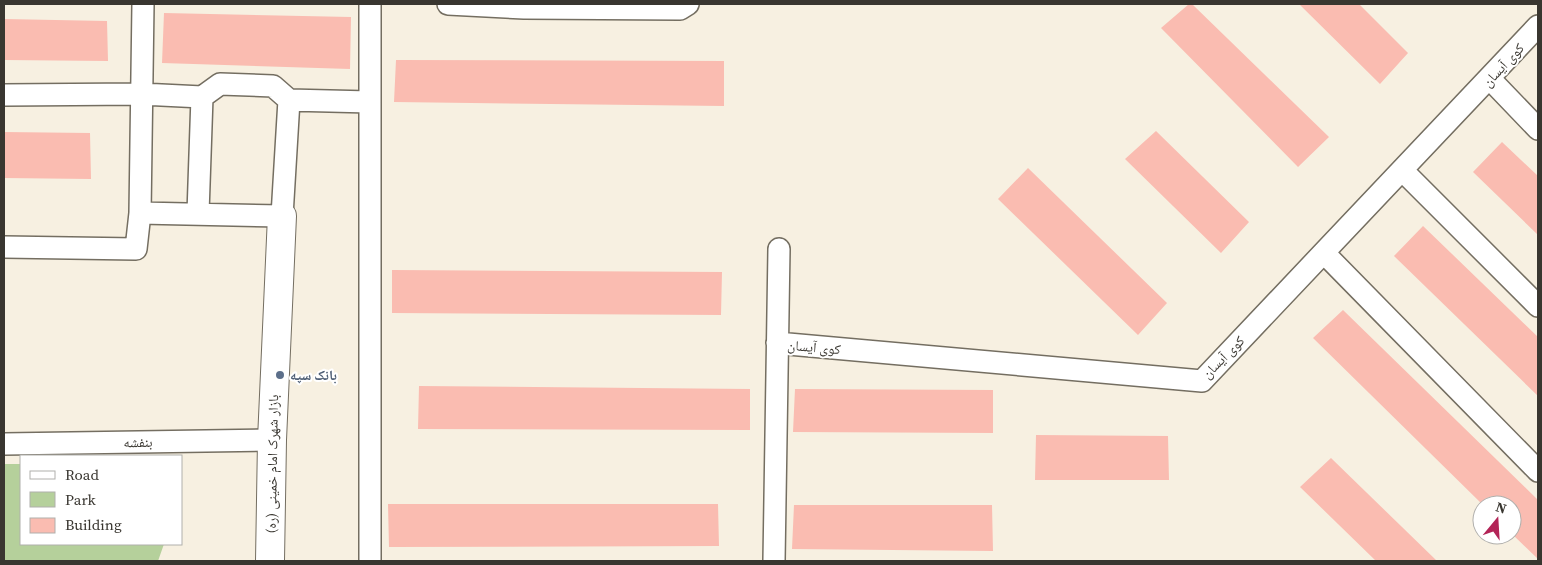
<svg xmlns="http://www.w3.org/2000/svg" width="1542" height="565" viewBox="0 0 1542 565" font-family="'Source Serif 4','Noto Naskh Arabic',serif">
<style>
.green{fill:#b5d09b}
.building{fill:#fabcb1}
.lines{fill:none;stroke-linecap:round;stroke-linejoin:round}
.street-casing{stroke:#746e61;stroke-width:24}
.secondary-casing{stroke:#746e61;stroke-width:30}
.street{stroke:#fff;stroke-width:21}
.secondary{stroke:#fff;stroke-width:28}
.service-dot{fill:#5c6f8a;stroke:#fff;stroke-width:2}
.labels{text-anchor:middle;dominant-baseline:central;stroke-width:4;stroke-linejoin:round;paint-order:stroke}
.street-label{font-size:14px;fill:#393630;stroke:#fff}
.service-label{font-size:14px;font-weight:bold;fill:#4e5e75;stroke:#fff;text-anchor:start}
</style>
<rect width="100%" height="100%" fill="#f7f0e1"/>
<path class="green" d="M4 464H21V544H164L158 561H4Z"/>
<path class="building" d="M1189 4H1192L1329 137 1298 167 1161 28Z
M1299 4H1359L1408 53 1380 84Z
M164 13 351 17 350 69 162 63Z
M4 19 107 21 108 61 4 60Z
M396 60 724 61V106L394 102Z
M1156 131 1249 222 1221 253 1125 159Z
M4 132 90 133 91 179 4 178Z
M1502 142 1538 176V235L1473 172Z
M1028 168 1167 303 1138 335 998 199Z
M1423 226 1538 337V396L1394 256Z
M392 270 722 272 721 315 392 313Z
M1343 310 1538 500V559L1512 534V505H1483L1313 338Z
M419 386 750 389V430L418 429Z
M795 389 993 390V433L793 432Z
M1036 435 1168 436 1169 480H1035Z
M1331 458 1437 561H1376L1300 487Z
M388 504H718L719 546 389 547Z
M794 505H992L993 551 792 549Z"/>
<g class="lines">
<g class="street-casing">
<path id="street" d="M448 4 524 8 680 9 688 4
M1490 79 1538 129
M4 95 141 94 202 97 220 84 273 86 289 100 370 102
M1403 171 1538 306
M140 213 282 216 289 100
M198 213 202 97
M4 247 136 249 140 213 143 4
M1324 253 1538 471
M777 343 1202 381 1538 26
M4 444 272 440
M370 561V4
M774 561 779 249"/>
</g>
<g class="secondary-casing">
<path id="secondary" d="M270 561 272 440 282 216"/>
</g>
<use href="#street" class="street"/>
<use href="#secondary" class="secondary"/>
</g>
<circle class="service-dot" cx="280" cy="375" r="5"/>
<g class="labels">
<g class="street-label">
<text transform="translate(1503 65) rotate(-47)">کوی آیسان</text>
<text transform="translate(814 347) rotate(5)">کوی آیسان</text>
<text transform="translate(1223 357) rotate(-45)">کوی آیسان</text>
<text transform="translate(138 442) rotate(-1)">بنفشه</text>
<text transform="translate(272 464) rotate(-89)">بازار شهرک امام خمینی (ره)</text>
</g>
<g class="service-label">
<text x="290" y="375">بانک سپه</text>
</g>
</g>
<rect width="1542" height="565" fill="none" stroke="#393630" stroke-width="10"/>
<rect x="20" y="455" width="162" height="90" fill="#ffffff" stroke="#b0afac"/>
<rect x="30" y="471" width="25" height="8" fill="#ffffff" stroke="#b0afac"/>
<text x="65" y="480" font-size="15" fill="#393630">Road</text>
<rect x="30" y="492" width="25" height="15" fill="#b5d09b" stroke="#b0afac"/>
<text x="65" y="505" font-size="15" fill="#393630">Park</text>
<rect x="30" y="518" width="25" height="15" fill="#fabcb1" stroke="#b0afac"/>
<text x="65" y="530" font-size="15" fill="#393630">Building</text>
<g transform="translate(1497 520) rotate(18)"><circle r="24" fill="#ffffff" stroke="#b0afac"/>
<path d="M0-4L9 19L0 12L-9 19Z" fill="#b32457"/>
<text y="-8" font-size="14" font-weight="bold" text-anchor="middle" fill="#393630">N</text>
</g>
</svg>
